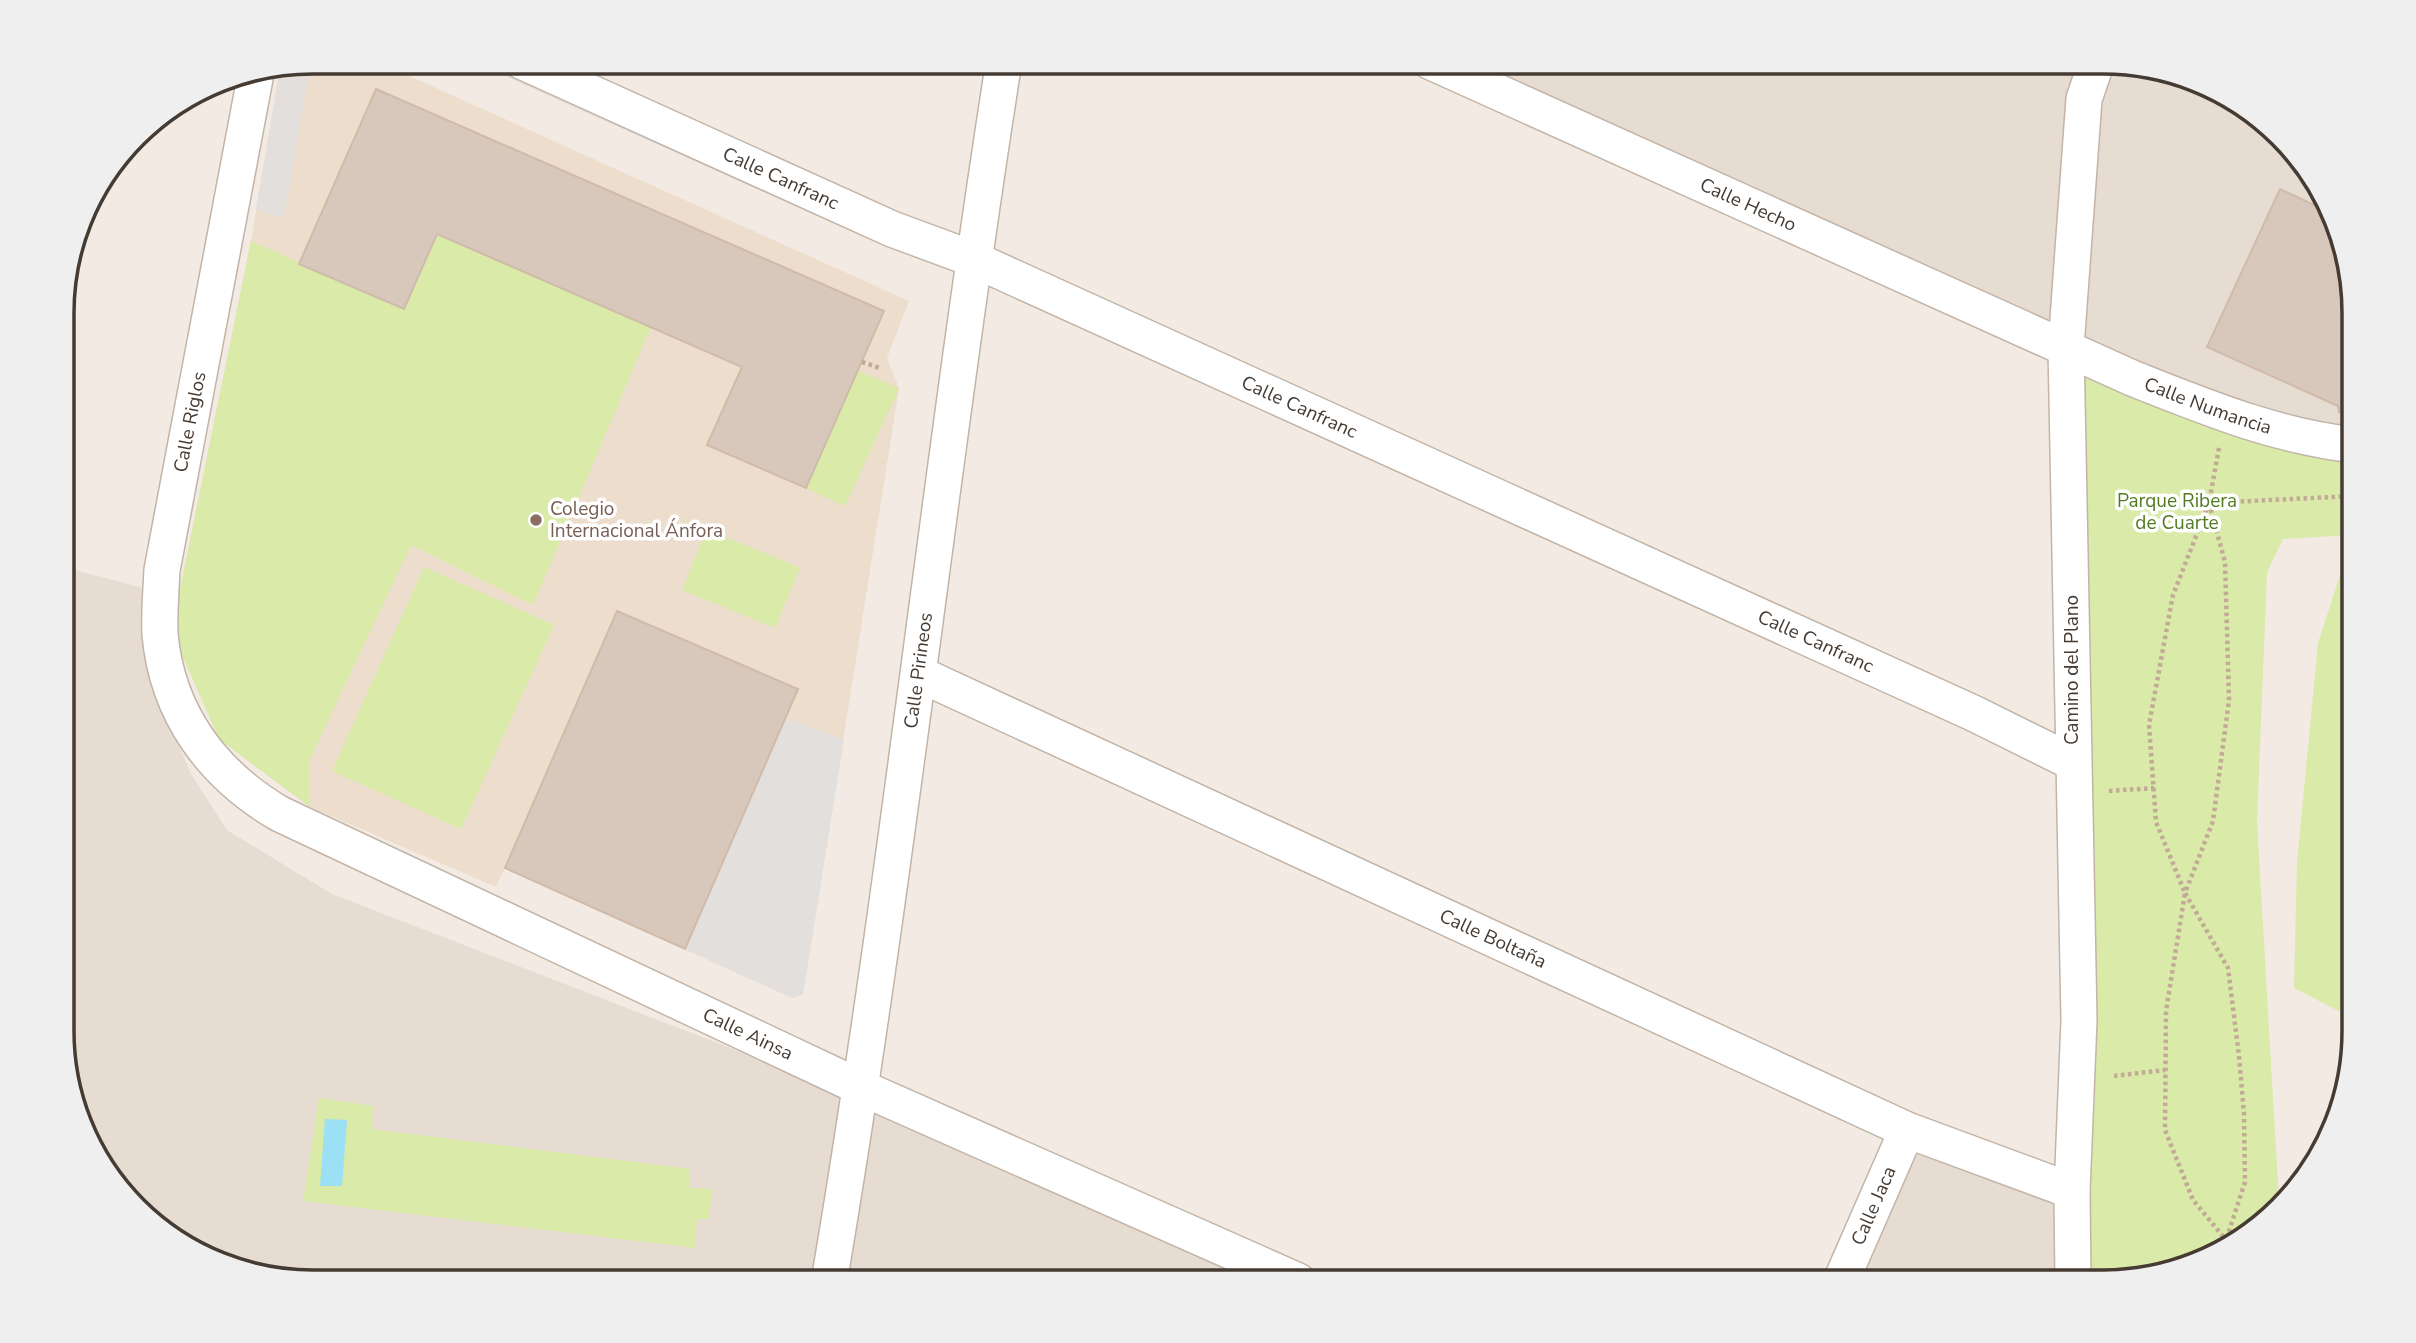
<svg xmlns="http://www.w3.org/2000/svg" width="2416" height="1343" viewBox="0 0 2416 1343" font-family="'Nunito Sans',sans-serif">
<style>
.residential{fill:#e7dcd1}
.education{fill:#edddcc}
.green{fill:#d9eaa9}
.parking{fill:#e3dfdc}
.water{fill:#9be0f4}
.building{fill:#d8c7bb;stroke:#d0bbab;stroke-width:2}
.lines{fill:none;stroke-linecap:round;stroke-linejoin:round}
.minor-casing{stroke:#c2b4a8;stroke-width:38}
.path{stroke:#c1aa96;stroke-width:4.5;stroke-dasharray:3.5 3.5;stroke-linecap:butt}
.minor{stroke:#fff;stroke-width:35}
.education-dot{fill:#8d6e63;stroke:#fff;stroke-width:2.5}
.labels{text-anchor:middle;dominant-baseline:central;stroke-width:7;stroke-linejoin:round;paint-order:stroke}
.street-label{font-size:19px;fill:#453b33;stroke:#fff}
.park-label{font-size:19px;fill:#547a23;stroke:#fff}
.education-label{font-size:19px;fill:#785e54;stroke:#fff;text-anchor:start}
.rim{fill:none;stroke:#453b33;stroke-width:3.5}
</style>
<rect width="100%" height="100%" fill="#f3ebe3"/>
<path class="residential" d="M1414 61H2104L2229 95 2313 173 2354 296V445L2284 434Z
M63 567 143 588 166 716 191 774 227 830 332 894 1333 1281 312 1282 187 1248 103 1170 63 1063Z
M1907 1130 2072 1191 2073 1281H1841Z"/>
<path class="education" d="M313 61H376L909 301 887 358 899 388 803 994 792 998 505 868 496 887 310 807 219 739 177 604 251 241 280 68Z"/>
<path class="green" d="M437 234 651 327 533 605 411 545 310 759V807L219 739 180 651 177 604 251 241 404 309Z
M2066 347 2354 445V857L2346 872 2354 1019 2294 988 2297 862 2318 643 2353 535 2283 539 2267 572 2257 822 2279 1201 2243 1240 2119 1281H2073Z
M858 371 899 388 845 506 806 488Z
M707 529 800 568 775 628 682 590Z
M424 567 554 625 461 829 332 771Z
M319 1098 373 1106 372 1129 690 1169 689 1188 712 1189 709 1219H697L695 1248 303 1201Z"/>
<path class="parking" d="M471 61H506L874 226 862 236Z
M301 64 310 66 284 218 256 209 280 68Z
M786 718 844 740 803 994 792 998 685 949Z"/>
<path class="water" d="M325 1119 347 1120 342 1186H320Z"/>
<path class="building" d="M376 89 884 311 806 488 707 445 742 367 437 234 404 309 299 264Z
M2280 189 2325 210 2354 296V413L2339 412 2338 406 2207 347Z
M617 611 798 689 685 949 505 868Z"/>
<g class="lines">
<g class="minor-casing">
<g id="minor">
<path id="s1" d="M521 61 892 229 973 259 1973 713 2072 762"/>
<path id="s2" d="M1429 61 2132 378C2205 407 2275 436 2354 445"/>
<path id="s3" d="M256 73 162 570C161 591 159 613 160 634 167 714 213 775 280 814L862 1088 1298 1281"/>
<path id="s4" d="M919 674 1907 1130 2072 1191"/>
<path id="s5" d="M1841 1281 1907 1130"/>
<path d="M2073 1281 2072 1191 2079 1020 2066 347 2084 99 2097 61"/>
<path id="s6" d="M829 1282C898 876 940 467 1004 61"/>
</g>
</g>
<path class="path" d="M862 362 880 368
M2219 448 2209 503 2173 595 2149 725 2156 822 2185 893 2166 1011 2165 1130 2193 1200 2226 1240 2224 1246
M2109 791 2154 788
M2354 857 2346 872 2354 981
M2114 1076 2165 1070
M2228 1245 2226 1240 2245 1182 2244 1114 2239 1056 2228 968 2185 893 2213 821 2229 700 2225 562 2209 503 2354 496"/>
<use href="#minor" class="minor"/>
</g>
<circle class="education-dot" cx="536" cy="520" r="7"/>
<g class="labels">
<g class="street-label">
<text stroke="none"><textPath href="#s1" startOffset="285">Calle Canfranc</textPath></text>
<text stroke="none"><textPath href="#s2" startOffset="350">Calle Hecho</textPath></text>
<text stroke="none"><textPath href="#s2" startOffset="852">Calle Numancia</textPath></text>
<text stroke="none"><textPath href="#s1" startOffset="852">Calle Canfranc</textPath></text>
<text transform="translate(190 422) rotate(-79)">Calle Riglos</text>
<text stroke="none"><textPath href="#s1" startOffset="1419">Calle Canfranc</textPath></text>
<text transform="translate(2072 670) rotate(-90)">Camino del Plano</text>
<text stroke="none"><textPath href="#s6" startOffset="618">Calle Pirineos</textPath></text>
<text stroke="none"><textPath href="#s4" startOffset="632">Calle Boltaña</textPath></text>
<text stroke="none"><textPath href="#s3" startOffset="1312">Calle Ainsa</textPath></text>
<text stroke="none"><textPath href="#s5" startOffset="82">Calle Jaca</textPath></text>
</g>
<g class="park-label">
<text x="2177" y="501">Parque Ribera<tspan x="2177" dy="22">de Cuarte</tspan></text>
</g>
<g class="education-label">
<text x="550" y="509">Colegio<tspan x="550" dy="22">Internacional Ánfora</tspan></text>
</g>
</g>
<path d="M0 0H2416V1343H0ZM313 74H2103A239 239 0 0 1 2342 313V1031A239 239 0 0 1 2103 1270H313A239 239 0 0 1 74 1031V313A239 239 0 0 1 313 74Z" fill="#f0efef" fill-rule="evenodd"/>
<path class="rim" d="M313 74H2103A239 239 0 0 1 2342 313V1031A239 239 0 0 1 2103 1270H313A239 239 0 0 1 74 1031V313A239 239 0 0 1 313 74Z"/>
</svg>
